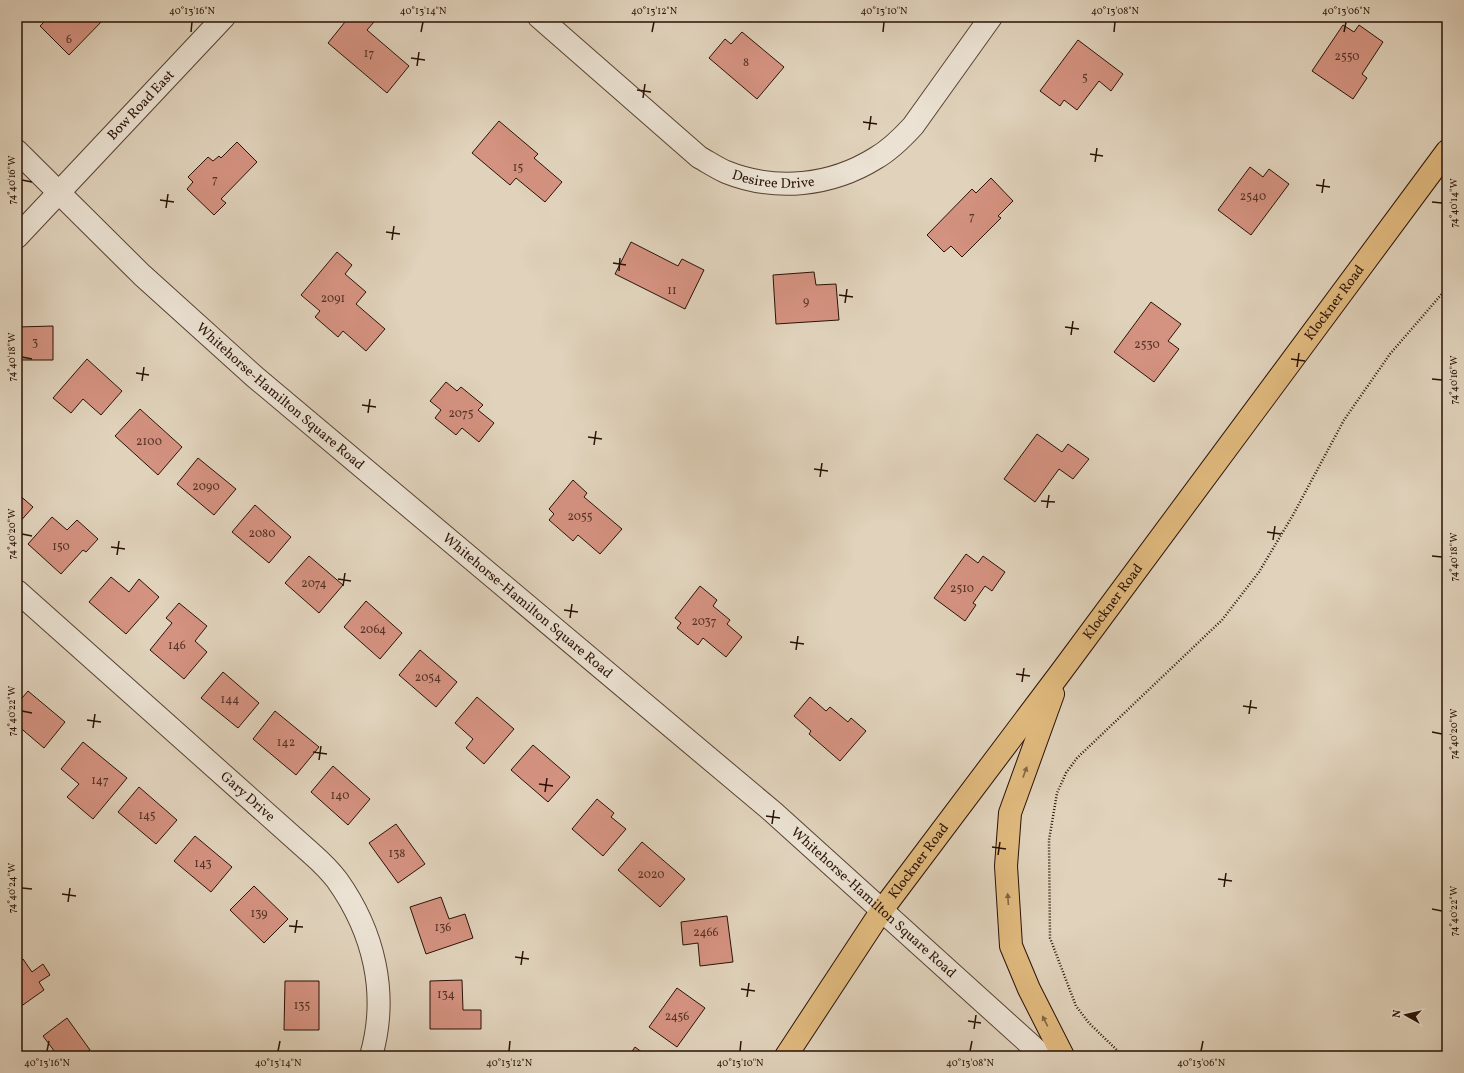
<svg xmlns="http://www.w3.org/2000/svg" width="1464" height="1073" viewBox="0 0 1464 1073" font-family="Vollkorn,serif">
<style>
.building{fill:#d49280;stroke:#2a1206}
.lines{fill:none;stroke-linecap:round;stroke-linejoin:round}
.minor-casing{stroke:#584233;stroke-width:24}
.major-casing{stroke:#2a1206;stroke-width:24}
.path{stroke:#2a1206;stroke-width:2.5;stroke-dasharray:1 2;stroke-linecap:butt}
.minor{stroke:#ebe2d3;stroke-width:22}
.major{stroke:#e0b97e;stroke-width:22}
.oneway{fill:#856642}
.ticks{fill:none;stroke:#2a1206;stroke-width:1.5}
.labels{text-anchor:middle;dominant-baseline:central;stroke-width:3;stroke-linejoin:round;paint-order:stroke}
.number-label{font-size:12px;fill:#543224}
.street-label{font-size:14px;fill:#2a1206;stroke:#ebe2d3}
.neatline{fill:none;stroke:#2a1206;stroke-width:1.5}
.ticks-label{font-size:10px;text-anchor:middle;fill:#2a1206}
</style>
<rect width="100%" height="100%" fill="#e0d2bb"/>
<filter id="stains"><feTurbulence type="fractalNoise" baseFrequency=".005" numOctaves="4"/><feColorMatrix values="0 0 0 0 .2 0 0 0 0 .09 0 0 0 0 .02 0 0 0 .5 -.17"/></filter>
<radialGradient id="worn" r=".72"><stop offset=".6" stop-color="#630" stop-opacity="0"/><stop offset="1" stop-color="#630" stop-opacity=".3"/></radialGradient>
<path class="building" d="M49 17H106L69 55 40 26Z
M349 17H367L374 22 367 30 409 66 387 93 328 43Z
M1343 25 1354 32 1359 25 1383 42 1362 74 1367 78 1353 99 1312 71Z
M742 32 784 67 757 99 709 58 725 39 731 44Z
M1078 40 1123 74 1111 91 1099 81 1077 110 1064 100 1060 106 1040 91Z
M499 121 538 154 534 158 562 182 545 202 516 178 510 185 472 153Z
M237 142 257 162 221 199 226 203 214 215 187 189 193 182 188 177 208 157 213 161 219 156 221 158Z
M1250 167 1263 177 1269 169 1289 184 1251 235 1218 210Z
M991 178 1013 201 998 216 1001 218 962 257 951 246 944 252 927 235 972 189 976 193Z
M631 242 678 266 682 259 704 270 685 309 615 274Z
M337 252 352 265 345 274 366 292 356 304 385 329 366 351 343 331 338 337 315 317 320 311 301 295Z
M814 272 816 285 836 284 839 320 776 324 773 275Z
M1151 302 1181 324 1168 341 1179 349 1154 382 1114 352Z
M53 326V360H17V327Z
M87 359 122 391 101 415 83 399 71 413 53 398Z
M446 382 457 391 461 387 483 405 478 410 494 423 479 442 462 428 456 435 435 418 441 410 430 401Z
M140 409 182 447 158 475 115 436Z
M1037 434 1062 452 1068 444 1089 459 1073 479 1059 469 1035 502 1004 479Z
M198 458 236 489 214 515 177 484Z
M573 480 587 493 584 497 622 529 600 554 578 535 573 541 549 520 554 514 549 509Z
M17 493 33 507 17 525Z
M255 505 291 537 269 563 232 532Z
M52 517 67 530 77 520 98 539 86 552 83 550 61 574 28 544Z
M966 554 978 563 983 556 1005 572 992 591 985 586 973 603 976 605 965 621 934 598Z
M309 556 343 585 319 613 285 583Z
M111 577 129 592 139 579 159 597 126 634 89 602Z
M700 586 717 600 713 606 730 620 727 624 742 637 726 657 703 638 698 645 677 628 681 623 675 618Z
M366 601 402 633 380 659 344 627Z
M179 603 207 626 195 641 207 652 184 679 150 650 172 623 166 618Z
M420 650 457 682 436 707 399 675Z
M223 672 259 703 238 728 201 698Z
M28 691 65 722 44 748 17 725V704Z
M477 697 514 729 484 764 466 748 473 739 455 723Z
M810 697 826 711 830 707 848 722 851 718 866 731 840 761 809 734 811 731 794 716Z
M275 711 319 747 296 775 253 739Z
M83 742 127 778 93 819 67 797 79 784 61 769Z
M533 745 570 777 548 802 511 770Z
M333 766 370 799 348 825 311 792Z
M139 787 177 820 156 844 118 812Z
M597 799 614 813 611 817 626 829 603 856 572 829Z
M396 824 425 864 398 883 369 843Z
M195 836 232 867 211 892 174 861Z
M642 842 685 879 660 907 618 870Z
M254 886 288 919 264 943 230 910Z
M441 897 449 919 465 914 473 938 426 954 410 907Z
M727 916 733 962 700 966 698 943 683 945 681 922Z
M23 959 32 972 43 964 50 975 39 982 44 990 20 1007 17 1004V964Z
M462 980 463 1010H481V1029H430V981Z
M285 981H319V1030H284Z
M677 988 705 1008 677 1047 649 1027Z
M67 1018 90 1050 81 1056H58L43 1036Z
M635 1047 647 1056H629Z"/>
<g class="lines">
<g class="minor-casing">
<g id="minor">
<path id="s1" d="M539 17 699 157C708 162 717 168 726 172 776 192 831 186 876 158 890 150 902 138 913 126L991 17"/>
<path id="s2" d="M17 151 142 275 255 377 773 812 1043 1056"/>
<path id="s3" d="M17 237 224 17"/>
<path id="s4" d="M17 591 312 854C321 862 330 871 337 880 374 932 389 994 371 1056"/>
</g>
</g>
<g class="major-casing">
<g id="major">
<path d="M1053 694 1010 813 1006 866 1011 946 1029 989 1063 1056"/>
<path id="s5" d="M786 1056 882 910 1061 672 1447 151"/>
</g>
</g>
<path class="path" d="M1123 1056 1089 1023 1076 1006 1050 938 1049 840 1057 793 1066 773 1077 758 1222 620 1259 572 1293 515 1344 420 1390 354 1447 288"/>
<use href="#minor" class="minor"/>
<use href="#major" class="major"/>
</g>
<defs><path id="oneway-solid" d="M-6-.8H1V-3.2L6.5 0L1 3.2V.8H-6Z"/></defs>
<g class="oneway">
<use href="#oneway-solid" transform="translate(1025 772) rotate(-70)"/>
<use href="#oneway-solid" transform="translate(1008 899) rotate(-94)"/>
<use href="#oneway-solid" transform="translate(1045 1021) rotate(-117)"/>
</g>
<path class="ticks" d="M191 32 192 22M421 32 423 22M652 32 654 22M883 32 884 22M1114 32 1115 22M1344 32 1346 22M411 58 425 60M417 66 419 52M637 90 651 92M643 98 645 84M863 122 877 124M869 130 871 116M1090 154 1103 156M1095 162 1097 148M22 180 32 182M1316 185 1330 187M1322 193 1324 179M160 200 174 202M1432 202 1442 203M166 208 168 194M386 232 400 234M392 240 394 226M613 263 626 265M619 271 620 258M839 295 853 297M845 303 847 289M1065 327 1079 329M1071 335 1073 321M22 357 32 359M1291 359 1305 361M1297 367 1299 353M136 373 149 375M1432 379 1442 380M142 381 144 367M362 405 376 407M368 413 370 399M588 437 602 439M594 445 596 431M814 469 828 471M820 477 822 463M1041 501 1055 502M1047 508 1049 495M1267 532 1281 534M22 534 32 536M1273 540 1275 526M111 547 125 549M117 555 119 541M1432 556 1442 557M338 579 351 581M343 586 345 573M564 610 578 612M570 618 572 604M790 642 804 644M796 650 798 636M1016 674 1030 676M1022 682 1024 668M1243 706 1257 708M22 711 32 713M1249 714 1251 700M87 720 101 722M93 728 95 714M1432 732 1442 734M313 752 327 754M319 760 321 746M539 784 553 786M545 792 547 778M766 816 780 818M772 824 774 810M992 847 1006 849M998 855 1000 842M1218 879 1232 881M1224 887 1226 873M22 888 32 889M62 894 76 896M68 902 70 888M1432 909 1442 911M289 926 303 927M295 933 297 920M515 957 529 959M521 965 523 951M741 989 755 991M747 997 749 983M968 1021 981 1023M974 1029 976 1015M47 1051 49 1041M278 1051 280 1041M509 1051 510 1041M740 1051 741 1041M970 1051 972 1041M1201 1051 1203 1041"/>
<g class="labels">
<g class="number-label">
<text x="69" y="40">6</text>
<text x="369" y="54">17</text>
<text x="1347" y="57">2550</text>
<text x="746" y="63">8</text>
<text x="1085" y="78">5</text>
<text x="518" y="168">15</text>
<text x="215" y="180">7</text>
<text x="1253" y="197">2540</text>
<text x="972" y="217">7</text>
<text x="672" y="291">11</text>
<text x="333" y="299">2091</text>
<text x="806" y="302">9</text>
<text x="35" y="343">3</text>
<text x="1147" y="345">2530</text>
<text x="461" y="414">2075</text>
<text x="149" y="442">2100</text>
<text x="206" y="487">2090</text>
<text x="580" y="517">2055</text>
<text x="262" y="534">2080</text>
<text x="61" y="547">150</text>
<text x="314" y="584">2074</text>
<text x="962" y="589">2510</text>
<text x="704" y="622">2037</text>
<text x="373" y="630">2064</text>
<text x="177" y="646">146</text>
<text x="428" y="678">2054</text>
<text x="230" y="700">144</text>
<text x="286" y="743">142</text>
<text x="100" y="781">147</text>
<text x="340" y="796">140</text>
<text x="147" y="816">145</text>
<text x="397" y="854">138</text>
<text x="203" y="864">143</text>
<text x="651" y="875">2020</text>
<text x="259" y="914">139</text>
<text x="443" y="928">136</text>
<text x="706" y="933">2466</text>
<text x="446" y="995">134</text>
<text x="302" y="1006">135</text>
<text x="677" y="1017">2456</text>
</g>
<g class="street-label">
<text stroke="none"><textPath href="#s3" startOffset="181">Bow Road East</textPath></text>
<text stroke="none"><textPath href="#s1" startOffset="292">Desiree Drive</textPath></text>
<text stroke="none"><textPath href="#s5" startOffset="932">Klockner Road</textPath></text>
<text stroke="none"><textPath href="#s2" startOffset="360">Whitehorse-Hamilton Square Road</textPath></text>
<text stroke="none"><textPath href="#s5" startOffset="560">Klockner Road</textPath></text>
<text stroke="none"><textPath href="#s2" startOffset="684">Whitehorse-Hamilton Square Road</textPath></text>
<text stroke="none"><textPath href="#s4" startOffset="309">Gary Drive</textPath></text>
<text stroke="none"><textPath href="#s5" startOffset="236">Klockner Road</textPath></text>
<text stroke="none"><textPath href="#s2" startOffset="1140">Whitehorse-Hamilton Square Road</textPath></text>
</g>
</g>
<rect width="1464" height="1073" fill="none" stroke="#e0d2bb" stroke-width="44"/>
<g transform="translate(1406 1015) rotate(278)" stroke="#ebe2d3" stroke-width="3" paint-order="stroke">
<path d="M0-3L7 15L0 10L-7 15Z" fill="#2a1206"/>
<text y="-6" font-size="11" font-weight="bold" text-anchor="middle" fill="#2a1206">N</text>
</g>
<rect x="22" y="22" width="1420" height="1029" class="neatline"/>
<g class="ticks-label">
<text x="192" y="14">40°13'16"N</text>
<text x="423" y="14">40°13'14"N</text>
<text x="654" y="14">40°13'12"N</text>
<text x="884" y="14">40°13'10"N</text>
<text x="1115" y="14">40°13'08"N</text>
<text x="1346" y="14">40°13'06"N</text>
<text transform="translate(11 180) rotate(-90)" y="4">74°40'16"W</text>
<text transform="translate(1453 203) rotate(-90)" y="4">74°40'14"W</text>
<text transform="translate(11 357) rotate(-90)" y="4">74°40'18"W</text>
<text transform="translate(1453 380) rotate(-90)" y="4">74°40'16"W</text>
<text transform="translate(11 534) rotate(-90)" y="4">74°40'20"W</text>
<text transform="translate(1453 557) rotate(-90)" y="4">74°40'18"W</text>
<text transform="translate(11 711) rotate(-90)" y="4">74°40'22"W</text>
<text transform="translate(1453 734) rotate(-90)" y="4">74°40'20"W</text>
<text transform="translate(11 888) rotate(-90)" y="4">74°40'24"W</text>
<text transform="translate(1453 911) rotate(-90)" y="4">74°40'22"W</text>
<text x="47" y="1066">40°13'16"N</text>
<text x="278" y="1066">40°13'14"N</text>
<text x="509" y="1066">40°13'12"N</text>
<text x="740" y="1066">40°13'10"N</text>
<text x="970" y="1066">40°13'08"N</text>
<text x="1201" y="1066">40°13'06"N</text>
</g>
<rect width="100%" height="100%" filter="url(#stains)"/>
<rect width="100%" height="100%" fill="url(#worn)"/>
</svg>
